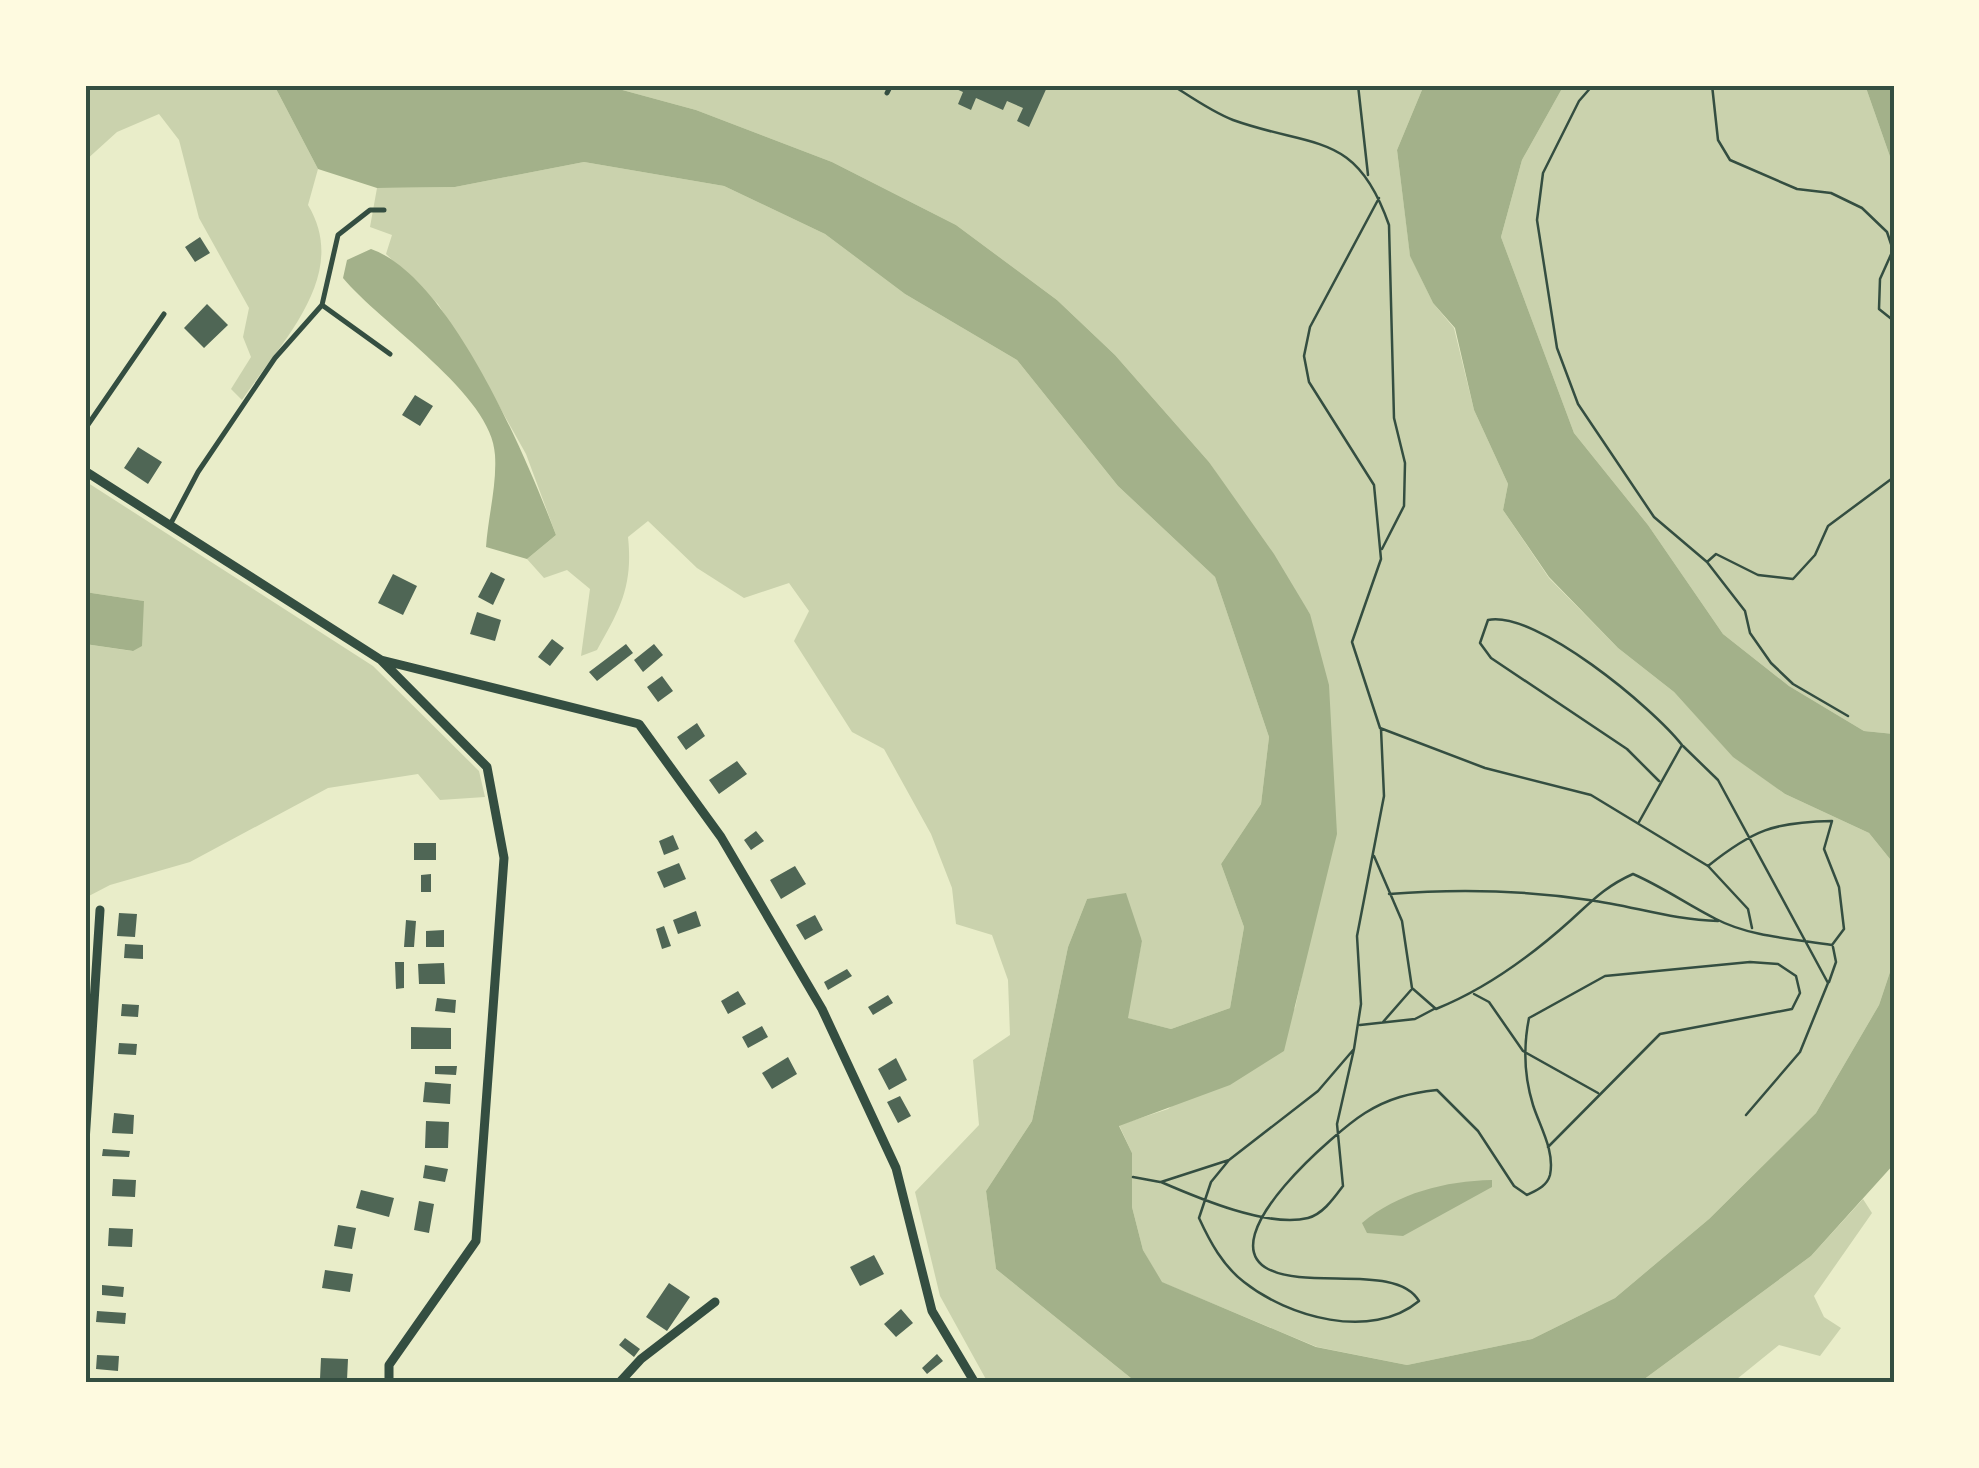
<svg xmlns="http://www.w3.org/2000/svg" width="1979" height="1468" viewBox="0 0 1979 1468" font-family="'Roboto Serif',serif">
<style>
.green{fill:#cad2ad}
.water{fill:#a3b18a}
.building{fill:#4f6655}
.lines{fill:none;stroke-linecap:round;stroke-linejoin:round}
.path{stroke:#344e41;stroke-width:2.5}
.service{stroke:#344e41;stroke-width:5}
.minor{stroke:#344e41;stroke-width:9}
.neatline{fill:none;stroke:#344e41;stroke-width:4}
</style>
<rect width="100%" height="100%" fill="#e9edc9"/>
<path class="green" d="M85 85H274L318 169 308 205C351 276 280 343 242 400L231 389 251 357 243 337 249 308 199 218 179 140 159 114 117 132 85 161Z
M604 85H1424L1397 150 1410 255 1433 303 1454 328 1474 410 1508 484 1503 510 1549 578 1618 648 1674 692 1733 756 1785 794 1869 833 1894 864V960L1879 1005 1816 1113 1709 1219 1615 1298 1532 1339 1407 1365 1317 1347 1161 1282 1143 1250 1132 1207V1153L1119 1125 1168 1109 1295 1008 1316 911 1310 614 1209 462 1115 355 1057 300 956 225 832 162 696 110Z
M1564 85H1865L1894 168V734L1864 731 1789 686 1723 634 1648 525 1574 433 1501 237 1522 160Z
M584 162 724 186 825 234 905 294 1017 360 1118 486 1215 577 1269 737 1261 804 1221 864 1244 927 1230 1008 1171 1029 1127 1018 1142 940 1087 899 1068 947 1032 1121 986 1191 996 1269 1137 1383H988L940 1296 915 1192 979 1125 973 1060 1010 1035 1008 980 992 935 956 924 952 888 931 834 884 749 852 732 794 641 809 611 789 583 744 598 697 568 648 521 628 537C633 585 621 608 597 650L581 656 590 589 567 570 544 578 527 559 556 535 526 454 480 372 438 304 386 254 392 235 370 227 377 188 455 187Z
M85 481 373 666 479 771 485 797 440 800 418 774 328 788 190 862 110 885 85 898V644L132 651 144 601 85 592Z
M1863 1199 1872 1213 1814 1296 1824 1317 1841 1328 1820 1356 1779 1345 1732 1383H1639L1811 1256Z"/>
<path class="water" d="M274 85H604L696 110 832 162 956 225 1057 300 1115 355 1209 462 1274 554 1310 614 1329 685 1337 834 1284 1051 1230 1085 1119 1126 1132 1153V1207L1143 1250 1162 1282 1316 1347 1407 1365 1532 1339 1615 1298 1709 1219 1816 1113 1879 1005 1894 960V1164L1811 1256 1639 1383H1137L996 1269 986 1191 1032 1121 1068 947 1087 899 1126 893 1142 941 1128 1018 1171 1029 1230 1008 1244 927 1221 864 1261 804 1269 737 1215 577 1118 486 1017 360 905 294 825 234 724 186 584 162 455 187 377 188 318 169Z
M1424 85H1564L1522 160 1501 237 1574 433 1648 525 1723 634 1789 686 1864 731 1894 734V864L1869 833 1785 794 1733 757 1674 692 1618 648 1549 577 1503 510 1508 484 1474 410 1455 328 1433 303 1410 256 1397 150Z
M1865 85H1894V168Z
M371 249C451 277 527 459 556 535L527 559 486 547C488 517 497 485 495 455 493 395 380 323 343 278L347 260Z
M85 592 144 601 142 646 133 651 85 644Z
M1492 1180V1187L1403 1236 1367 1233 1362 1223C1398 1193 1445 1181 1492 1180Z"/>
<path class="building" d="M947 85H1048L1029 127 1017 121 1023 108 1007 101 1003 110 976 98 971 110 958 104 963 92Z
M200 237 210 253 195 262 185 247Z
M207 304 228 325 204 348 184 328Z
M415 395 433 406 420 426 402 415Z
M138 447 162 462 148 484 124 468Z
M491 572 505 579 493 605 478 597Z
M393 574 417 586 403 615 378 603Z
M477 612 501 620 495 641 470 634Z
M552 639 564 648 550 666 538 657Z
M626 644 633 653 597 681 589 672Z
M654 644 663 655 643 672 634 660Z
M662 676 673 691 658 702 647 687Z
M697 723 705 736 686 750 677 737Z
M737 761 747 774 719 794 709 780Z
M756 831 764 841 751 850 744 840Z
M673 835 679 849 664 855 659 841Z
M414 843H436V860H414Z
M679 863 686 879 664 888 657 872Z
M795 866 806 884 781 899 770 880Z
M431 874V892H421V875Z
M696 911 701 926 678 934 673 920Z
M119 913 137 914 135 937 117 936Z
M815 915 823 930 805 940 796 925Z
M406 920 416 921 414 947H404Z
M664 926 671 946 662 949 656 929Z
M444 930V947H426V931Z
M125 944 143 945V959L124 958Z
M395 962H404V988L396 989Z
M444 963 445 984H419L418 964Z
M847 969 852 976 828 990 824 982Z
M738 991 746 1004 728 1014 721 1001Z
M888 995 893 1003 873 1015 868 1007Z
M437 998 456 1000 455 1013 435 1011Z
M122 1004 139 1005 138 1017 121 1016Z
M762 1026 768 1037 748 1048 742 1037Z
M411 1027 451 1028V1049H411Z
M119 1043 137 1044 136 1055 118 1054Z
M788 1057 797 1074 772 1089 762 1073Z
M896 1058 907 1080 889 1090 878 1069Z
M435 1066H457L456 1075 435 1074Z
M425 1082 451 1084 450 1104 423 1102Z
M900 1096 911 1116 898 1123 887 1102Z
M114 1113 134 1115 133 1134 112 1133Z
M426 1121 449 1122 448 1148H425Z
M103 1149 130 1151 129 1157 102 1156Z
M425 1165 448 1169 445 1182 423 1178Z
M113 1179 136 1180 135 1197 112 1196Z
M361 1190 394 1198 389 1217 356 1208Z
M419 1201 434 1204 429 1233 414 1230Z
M338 1225 356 1228 352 1249 334 1246Z
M109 1228 133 1229 132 1247 108 1246Z
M874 1255 884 1274 860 1286 850 1267Z
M325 1270 353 1274 350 1292 322 1288Z
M669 1283 690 1297 667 1331 646 1317Z
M102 1285 124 1287 123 1297 102 1295Z
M901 1309 913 1323 896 1337 884 1324Z
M97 1311 126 1313 125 1324 96 1322Z
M625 1338 640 1349 634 1357 619 1345Z
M937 1354 943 1361 927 1374 922 1368Z
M97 1355 119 1356 118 1371 96 1369Z
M321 1358 348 1359 347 1380 320 1379Z"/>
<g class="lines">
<path class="path" d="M1172 85C1191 97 1212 112 1233 120 1314 149 1356 130 1389 225L1394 418 1405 463 1404 506 1382 549
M1358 85 1368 175
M1593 85 1579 101 1543 173 1537 220 1557 348 1578 404 1654 517 1707 562
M1712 85 1718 140 1730 160 1797 189 1831 193 1862 208 1887 232 1893 250 1880 279 1879 309 1894 321
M1848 716 1793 684 1771 663 1750 633 1745 611 1707 562 1716 554 1758 575 1793 579 1815 555 1828 526 1894 477
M1683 746 1718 780 1828 983 1800 1052 1746 1115
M1639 822 1682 745C1653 708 1536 610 1488 620L1480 643 1491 658 1627 749 1659 781
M1374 856 1402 921 1412 988 1436 1009C1486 989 1531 956 1571 920 1593 900 1606 886 1633 874 1663 887 1688 905 1716 919 1750 937 1796 939 1832 945L1844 929 1839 887 1824 849 1832 821C1774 822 1753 830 1708 866L1591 795 1485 768 1380 728 1352 642 1381 559 1374 485 1309 382 1304 356 1310 327 1379 198
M1709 867 1748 909 1752 928
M1389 894C1455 889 1523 890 1589 900 1633 906 1673 920 1718 921
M1829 982 1836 962 1833 947
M1474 994 1489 1002 1523 1051 1598 1093
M1383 1022 1411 990
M1360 1025 1415 1019 1434 1009
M1354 1049 1337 1124 1343 1186C1334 1198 1323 1214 1308 1218 1268 1228 1198 1198 1161 1182L1229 1160 1318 1091 1354 1049 1361 1004 1357 936 1384 796 1381 729
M1229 1160 1211 1182 1199 1218C1210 1242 1223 1266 1244 1282 1288 1317 1371 1341 1419 1301 1397 1263 1308 1290 1268 1269 1210 1238 1338 1130 1365 1113 1389 1098 1410 1093 1437 1090L1478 1131 1514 1186 1527 1195C1537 1190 1547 1186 1550 1175 1555 1151 1540 1127 1533 1105 1524 1076 1523 1048 1529 1018L1605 976 1750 962 1778 964 1796 976 1800 993 1792 1009 1660 1034 1548 1147
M1133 1177 1160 1182"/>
<path class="service" d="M887 93 891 85
M322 305 390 354
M85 429 164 314
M171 523 198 472 275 358 322 305 338 235 370 210H384"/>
<path class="minor" d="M85 471 381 660 487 767 504 858 476 1241 389 1365V1383
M381 660 639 724 721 837 822 1009 896 1168 932 1311 975 1383
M85 1142 100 910
M619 1383 641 1359 715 1302"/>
</g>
<rect width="1979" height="1468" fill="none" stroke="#fefae0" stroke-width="175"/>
<rect x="88" y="88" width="1804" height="1292" class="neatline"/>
</svg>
